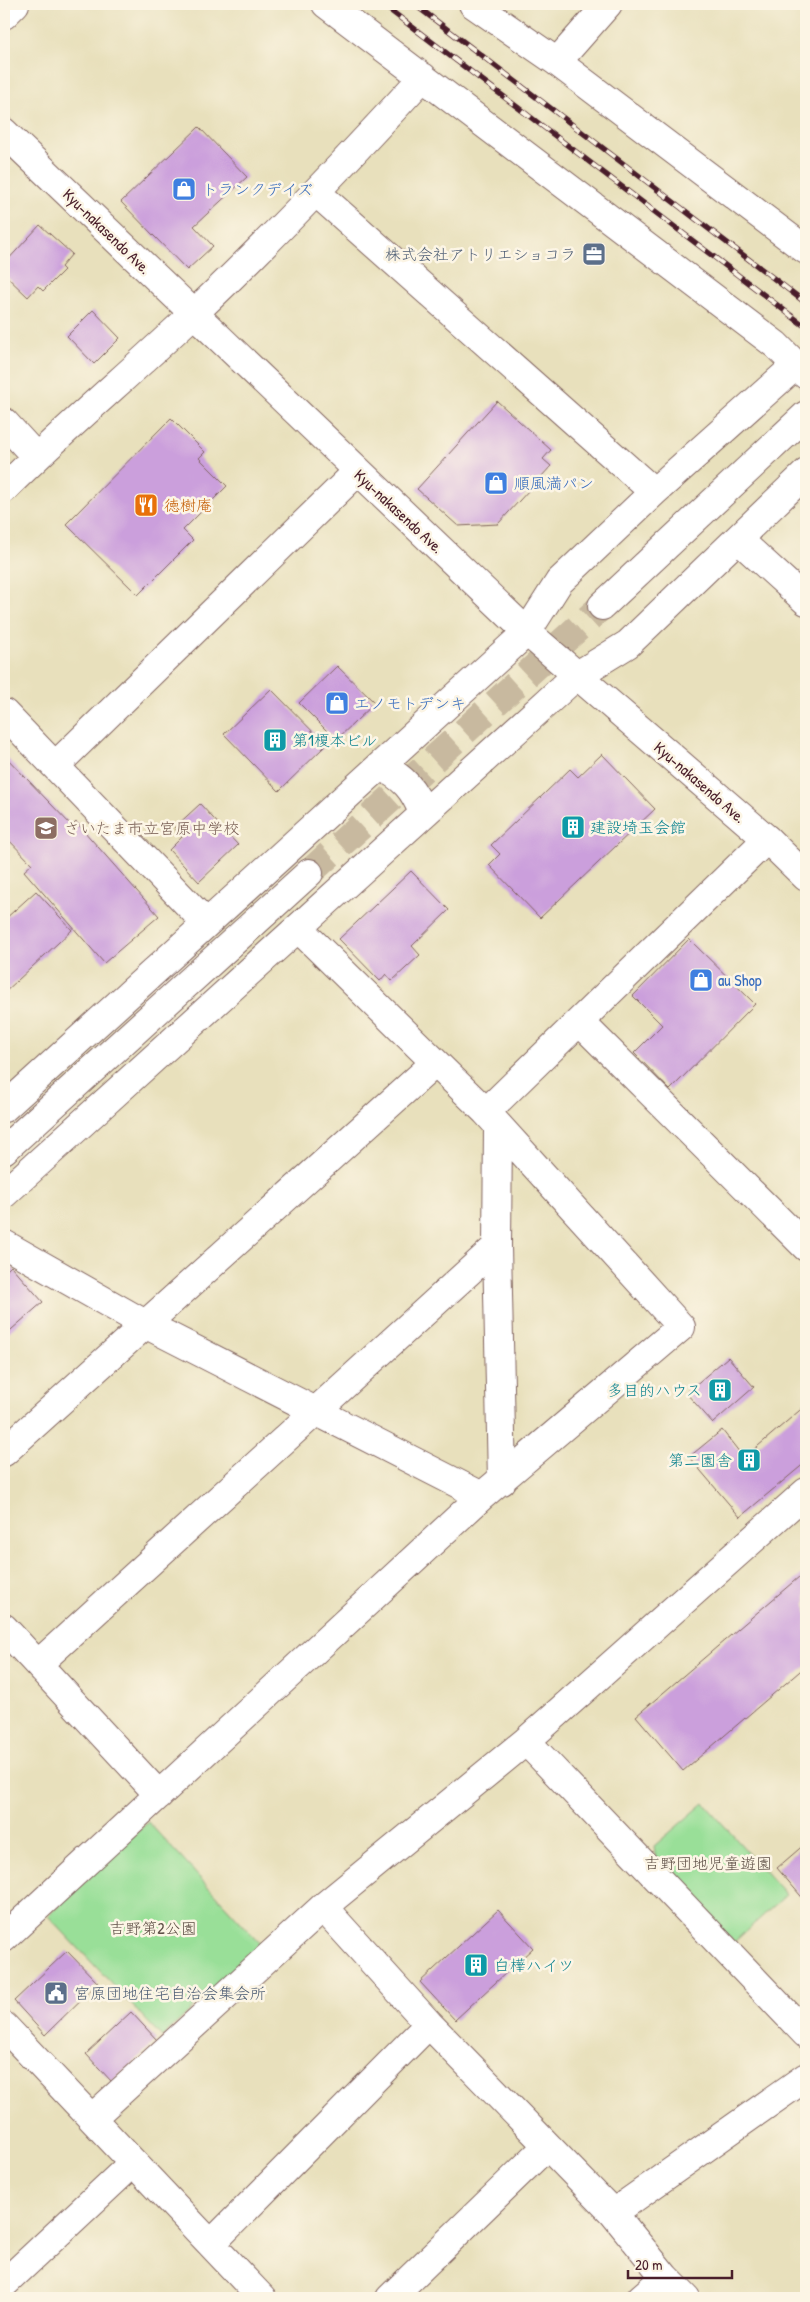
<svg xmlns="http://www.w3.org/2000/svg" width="810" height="2302" viewBox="0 0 810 2302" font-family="'Patrick Hand','Klee One',sans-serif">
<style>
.green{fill:#99df98;stroke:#727f62}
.building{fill:#cb9fdc}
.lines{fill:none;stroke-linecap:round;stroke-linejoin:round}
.minor-tunnel{stroke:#c8b99f;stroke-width:28;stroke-dasharray:28 14;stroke-linecap:butt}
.minor-casing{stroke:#81635e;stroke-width:30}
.major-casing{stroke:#81635e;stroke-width:30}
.minor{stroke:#fff;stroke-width:28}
.major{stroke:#fff;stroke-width:28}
.rail-casing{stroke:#4a1f2b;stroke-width:5.5}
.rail{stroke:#fcf5e5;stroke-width:4;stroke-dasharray:11;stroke-linecap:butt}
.labels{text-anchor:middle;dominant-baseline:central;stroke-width:5;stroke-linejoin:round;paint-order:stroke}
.shop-label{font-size:16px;fill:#366cbe;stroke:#fcf5e5;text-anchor:start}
.street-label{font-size:16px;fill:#4a1f2b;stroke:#fcf5e5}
.service-label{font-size:16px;fill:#4e5e75;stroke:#fcf5e5;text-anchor:end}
.food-label{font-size:16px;fill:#c56008;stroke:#fcf5e5;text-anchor:start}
.culture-label{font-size:16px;fill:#0d838f;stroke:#fcf5e5;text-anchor:start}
.education-label{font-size:16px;fill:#785e54;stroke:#fcf5e5;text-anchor:start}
.park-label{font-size:16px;fill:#5e4f46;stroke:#fcf5e5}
</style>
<rect width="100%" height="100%" fill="#fcf5e5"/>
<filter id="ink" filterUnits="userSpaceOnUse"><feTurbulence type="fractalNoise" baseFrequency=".02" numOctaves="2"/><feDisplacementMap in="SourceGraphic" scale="10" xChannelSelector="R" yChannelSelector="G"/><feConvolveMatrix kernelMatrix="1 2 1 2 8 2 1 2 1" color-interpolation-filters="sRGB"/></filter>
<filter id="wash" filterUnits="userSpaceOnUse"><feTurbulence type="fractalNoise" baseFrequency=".0096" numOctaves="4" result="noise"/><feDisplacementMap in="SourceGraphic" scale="20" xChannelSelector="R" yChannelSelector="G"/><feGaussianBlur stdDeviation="1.12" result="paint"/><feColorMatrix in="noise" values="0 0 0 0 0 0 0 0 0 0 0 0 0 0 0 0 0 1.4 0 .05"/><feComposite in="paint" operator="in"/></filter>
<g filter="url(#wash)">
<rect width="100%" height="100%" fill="#e8e0bc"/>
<path class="green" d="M704 1803 786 1895 734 1942 656 1863 654 1846Z
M148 1822 261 1944 162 2037 48 1916Z"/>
<g id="blocks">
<path class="building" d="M199 127 247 177 194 226 213 246 187 270 121 202Z
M40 225 72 254 61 267 64 270 43 291 38 286 28 297 4 274V264Z
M93 310 120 338 94 364 67 336Z
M497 401 551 450 543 459 551 466 498 524 458 526 417 489Z
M171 418 205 452 199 458 227 486 183 530 193 540 138 595 66 524Z
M337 666 375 703 336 740 299 703Z
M271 689 326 745 279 791 224 734Z
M602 754 655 809 540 918 489 865 500 854 491 845 570 769 578 777Z
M4 755 72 826 76 822 159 916 104 963 24 871 32 864 4 835Z
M200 804 238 845 199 882 169 850 182 837 174 828Z
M411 871 449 910 412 946 420 955 392 981 386 974 380 981 339 939Z
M36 891 72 930 4 993V920Z
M689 939 755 1004 670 1090 634 1053 662 1025 633 996Z
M11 1266 43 1302 4 1336V1273Z
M728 1357 754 1387 713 1423 686 1393Z
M806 1405V1462L740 1517 689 1457 722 1430 744 1458Z
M806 1571V1666L683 1771 636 1716Z
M806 1843V1902L777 1868Z
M498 1910 533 1948 455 2020 420 1982Z
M67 1951 98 1983 45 2035 14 2001Z
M131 2012 157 2040 112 2082 86 2054Z"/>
</g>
</g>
<g filter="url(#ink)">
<use href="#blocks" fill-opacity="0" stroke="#81635e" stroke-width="1"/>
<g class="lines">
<path class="minor-tunnel" d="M309 873 602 606"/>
<g class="minor-casing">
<path id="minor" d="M326 4 776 345 806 375
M473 4 557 62 806 250
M4 15 15 4
M557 62 608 4
M317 193 654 492
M4 422 36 457
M4 489C65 428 131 373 193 314 274 238 349 158 423 77
M739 540 806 601
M602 606 806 415
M4 713 206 923
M55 766 357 472
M380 766C403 777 414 789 423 813
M580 1022 806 1247
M4 1108 527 632 559 582 654 492 795 366
M486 1112 767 839
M498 1126 497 1246 502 1481
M4 1150 309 873
M4 1194 576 676 628 644 806 473
M4 1244 145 1324 482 1496
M4 1452 435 1063
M4 1628 159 1795
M38 1664 497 1246
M526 1741 806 2034
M4 1938 482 1496 681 1327 486 1112 298 928
M4 2026 262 2298
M92 2118 323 1907
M613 2213 806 2077
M211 2244 429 2024
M4 2284 133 2163
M390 2298 547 2146
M641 2298 665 2277
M686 2298 665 2277 613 2213 429 2024 323 1907 526 1741 806 1492"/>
</g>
<g class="major-casing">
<path id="major" d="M4 132 527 632 767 839 806 877"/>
</g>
<use href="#minor" class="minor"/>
<use href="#major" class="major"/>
<g class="rail-casing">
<path id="rail" d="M382 4 806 327
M414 4 806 303"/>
</g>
<use href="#rail" class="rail"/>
</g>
</g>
<defs>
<g id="shop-square" transform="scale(1.25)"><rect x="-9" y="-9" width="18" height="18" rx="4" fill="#3f7fe0" stroke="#fcf5e5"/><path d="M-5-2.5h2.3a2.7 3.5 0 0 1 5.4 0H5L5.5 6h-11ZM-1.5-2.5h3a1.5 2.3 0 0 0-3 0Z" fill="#fff"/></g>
<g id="office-square" transform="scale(1.25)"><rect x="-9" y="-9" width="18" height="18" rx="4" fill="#5c6f8a" stroke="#fcf5e5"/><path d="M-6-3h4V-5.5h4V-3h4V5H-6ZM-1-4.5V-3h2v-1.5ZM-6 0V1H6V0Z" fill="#fff"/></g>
<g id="restaurant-square" transform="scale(1.25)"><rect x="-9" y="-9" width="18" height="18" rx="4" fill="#e8710a" stroke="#fcf5e5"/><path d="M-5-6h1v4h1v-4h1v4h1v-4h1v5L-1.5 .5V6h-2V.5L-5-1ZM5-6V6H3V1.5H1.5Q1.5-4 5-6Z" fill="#fff"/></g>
<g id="building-square" transform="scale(1.25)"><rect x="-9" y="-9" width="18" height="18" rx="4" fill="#0f9aa8" stroke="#fcf5e5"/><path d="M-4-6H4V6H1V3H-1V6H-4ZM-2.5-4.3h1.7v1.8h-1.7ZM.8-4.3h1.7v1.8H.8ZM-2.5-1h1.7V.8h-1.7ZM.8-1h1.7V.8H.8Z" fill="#fff"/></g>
<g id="school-square" transform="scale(1.25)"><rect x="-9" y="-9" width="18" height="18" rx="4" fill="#8d6e63" stroke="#fcf5e5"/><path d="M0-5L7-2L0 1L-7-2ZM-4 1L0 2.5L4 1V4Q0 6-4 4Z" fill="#fff"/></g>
<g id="civic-square" transform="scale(1.25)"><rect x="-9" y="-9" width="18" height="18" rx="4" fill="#5c6f8a" stroke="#fcf5e5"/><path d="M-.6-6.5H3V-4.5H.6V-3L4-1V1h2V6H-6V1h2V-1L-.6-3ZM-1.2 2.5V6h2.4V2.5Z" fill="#fff"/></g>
</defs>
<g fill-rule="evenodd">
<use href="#shop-square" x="184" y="189"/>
<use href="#office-square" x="594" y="254"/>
<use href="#shop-square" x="496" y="483"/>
<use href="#restaurant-square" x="146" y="505"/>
<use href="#shop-square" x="337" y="703"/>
<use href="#building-square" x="275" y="740"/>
<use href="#building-square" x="573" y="827"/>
<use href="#school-square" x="46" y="828"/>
<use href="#shop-square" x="701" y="980"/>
<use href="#building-square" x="720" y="1390"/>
<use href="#building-square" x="749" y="1460"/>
<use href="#building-square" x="476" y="1965"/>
<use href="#civic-square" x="56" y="1993"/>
</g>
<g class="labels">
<g class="shop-label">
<text x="202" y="189">トランクデイズ</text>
<text x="514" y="483">順風満パン</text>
<text x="354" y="703">エノモトデンキ</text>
<text x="718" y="980">au Shop</text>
</g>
<g class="street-label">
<text transform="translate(107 231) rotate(44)">Kyu-nakasendo Ave.</text>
<text transform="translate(399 511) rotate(43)">Kyu-nakasendo Ave.</text>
<text transform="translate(700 782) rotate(41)">Kyu-nakasendo Ave.</text>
</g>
<g class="service-label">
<text x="576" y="254">株式会社アトリエショコラ</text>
<text x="74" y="1993" text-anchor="start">宮原団地住宅自治会集会所</text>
</g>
<g class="food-label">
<text x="164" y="505">徳樹庵</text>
</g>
<g class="culture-label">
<text x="292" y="740">第1榎本ビル</text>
<text x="590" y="827">建設埼玉会館</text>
<text x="702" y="1390" text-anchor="end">多目的ハウス</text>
<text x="732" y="1460" text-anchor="end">第二園舎</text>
<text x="494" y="1965">白樺ハイツ</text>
</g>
<g class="education-label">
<text x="64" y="828">さいたま市立宮原中学校</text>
</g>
<g class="park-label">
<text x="708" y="1863">吉野団地児童遊園</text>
<text x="153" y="1928">吉野第2公園</text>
</g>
</g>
<rect width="810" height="2302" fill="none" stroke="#fcf5e5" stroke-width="20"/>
<path d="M628 2270v8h104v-8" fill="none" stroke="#4a1f2b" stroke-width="2.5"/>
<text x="635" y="2270" font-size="15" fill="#4a1f2b" stroke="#fcf5e5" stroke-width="4" paint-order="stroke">20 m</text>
</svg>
